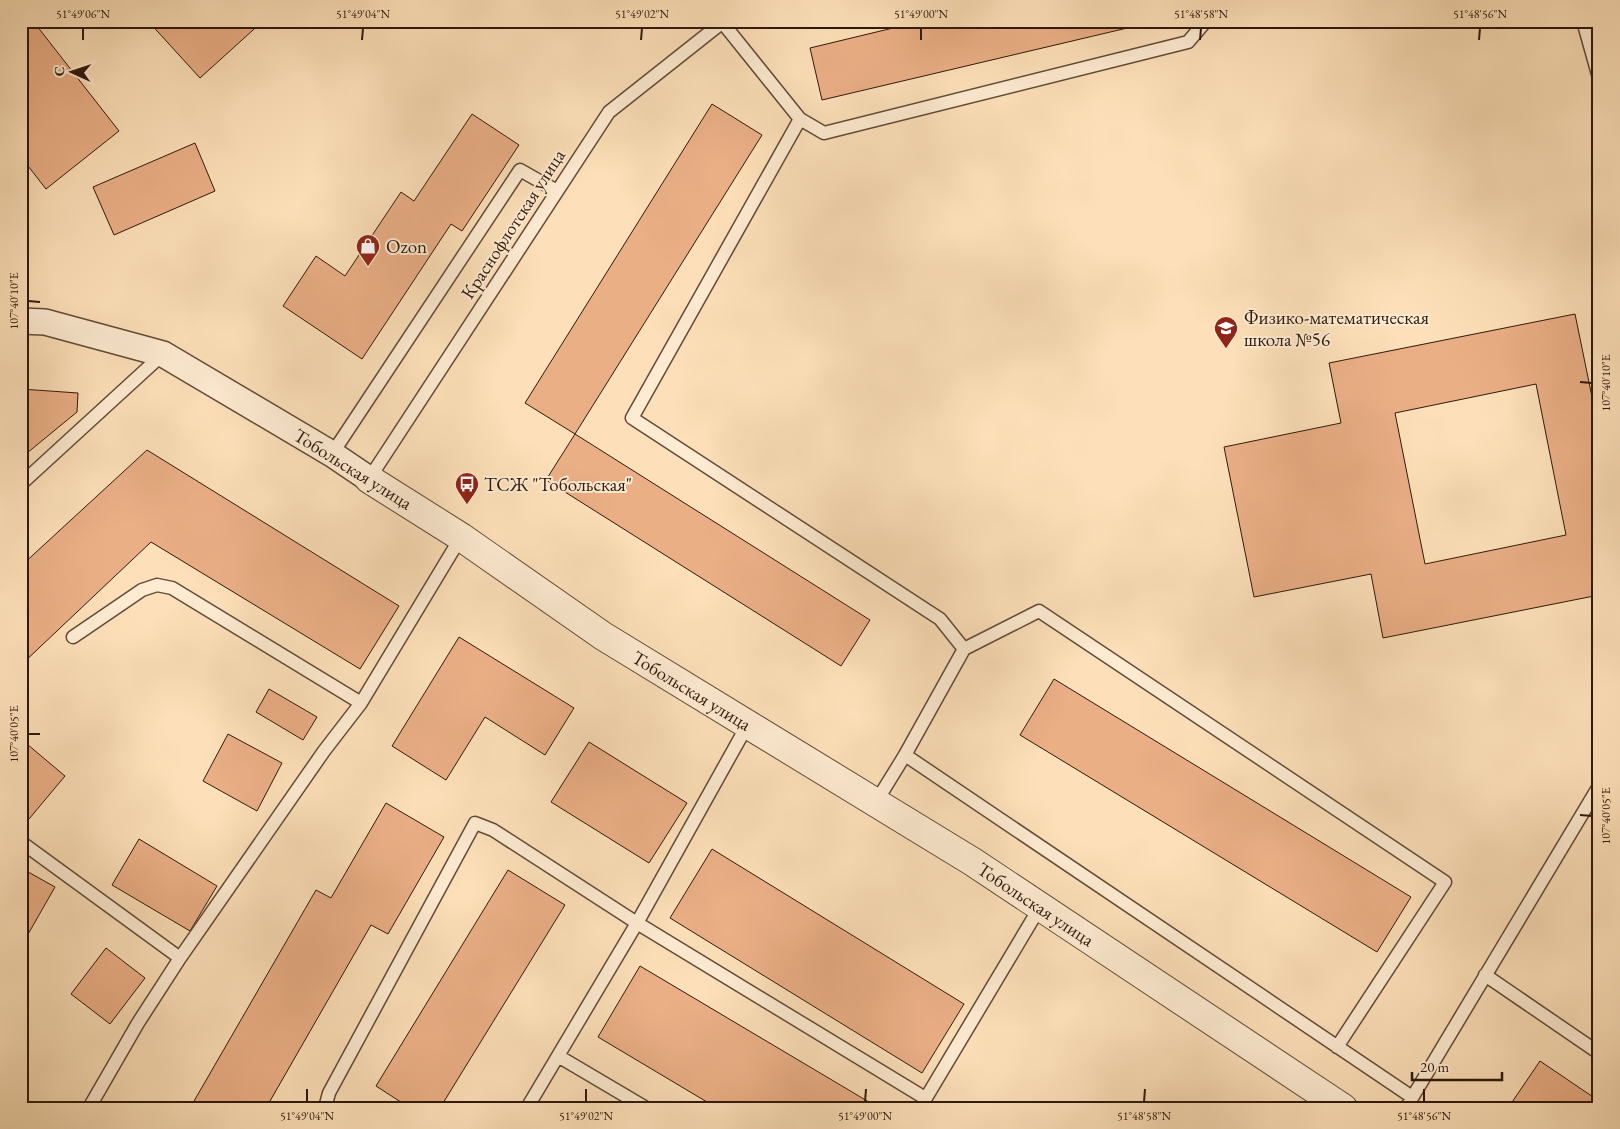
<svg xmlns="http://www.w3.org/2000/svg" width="1620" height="1129" viewBox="0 0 1620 1129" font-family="'EB Garamond',serif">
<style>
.building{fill:#ebaf86;stroke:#2f180c;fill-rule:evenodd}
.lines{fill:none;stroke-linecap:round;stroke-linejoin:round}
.service-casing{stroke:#624a37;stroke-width:15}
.minor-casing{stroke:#624a37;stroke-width:28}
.tertiary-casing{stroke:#624a37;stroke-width:30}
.service{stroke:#feebd2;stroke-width:12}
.minor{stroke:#feebd2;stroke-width:25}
.tertiary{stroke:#feebd2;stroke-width:28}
.ticks{fill:none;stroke:#2f180c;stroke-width:2}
.labels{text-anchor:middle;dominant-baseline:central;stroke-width:4;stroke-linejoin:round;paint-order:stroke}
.street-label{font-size:19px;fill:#2f180c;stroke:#feebd2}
.poi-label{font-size:19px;fill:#2f180c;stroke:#feebd2;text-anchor:start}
.neatline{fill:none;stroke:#2f180c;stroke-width:2}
.ticks-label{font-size:12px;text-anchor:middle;fill:#2f180c}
</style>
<rect width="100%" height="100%" fill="#fde0b9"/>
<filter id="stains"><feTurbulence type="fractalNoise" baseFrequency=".004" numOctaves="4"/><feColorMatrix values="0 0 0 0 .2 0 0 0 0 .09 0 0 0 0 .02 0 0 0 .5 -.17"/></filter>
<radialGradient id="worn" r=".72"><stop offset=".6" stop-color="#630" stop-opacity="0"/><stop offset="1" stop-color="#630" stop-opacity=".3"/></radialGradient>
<path class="building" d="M21 21H33L119 131 46 189 21 157Z
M148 21H263L200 78Z
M922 21H1157L822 100 810 48Z
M712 104 762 135 575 434 525 403Z
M472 114 519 145 462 231 451 224 362 359 283 306 316 256 345 276 401 192 414 201Z
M195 143 215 191 114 235 93 187Z
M1575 314 1599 431V595L1383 638 1371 574 1254 597 1224 447 1341 423 1329 363ZM1536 384 1566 535 1425 564 1395 413Z
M21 389 78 393 77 412 21 458Z
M575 434 870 620 841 666 546 480Z
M147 450 399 606 360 669 151 542 21 665V566Z
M459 637 574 708 545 755 485 717 446 780 392 746Z
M1054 679 1411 897 1377 952 1020 735Z
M269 689 317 717 303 740 256 712Z
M228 734 282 763 257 811 203 781Z
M21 739 65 776 29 819 21 813Z
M589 742 687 803 649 863 551 802Z
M386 803 444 837 388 934 371 925 266 1108H190L316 890 331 898Z
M139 839 217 886 190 931 112 885Z
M712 849 964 1004 922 1073 670 918Z
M21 868 55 887 23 943 21 942Z
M508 870 565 905 440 1108H410L376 1086Z
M106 948 145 978 110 1024 71 994Z
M640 966 879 1108H717L598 1037Z
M1540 1061 1599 1101V1108H1508Z"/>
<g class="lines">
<g class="service-casing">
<path id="service" d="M1583 21 1599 78
M722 22 800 119 632 418 940 619 964 649 905 755 1412 1097
M800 119 824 133 1188 42 1206 21
M332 454 520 170 557 191
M369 479 609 112 724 21
M21 484 163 354
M73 637 142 590 157 585 172 588 361 703
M964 649 1039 611 1445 882 1337 1047
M876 802 905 755
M21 842 180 958
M1485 975 1599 1053
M558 1056 646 1108
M89 1108 138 1023 180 958 324 751 361 703 461 537
M325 1108 329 1093 475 823 493 830 637 923 925 1098
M527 1108 637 923 748 724
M920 1108 1040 907
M1406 1108 1599 786"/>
</g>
<g class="minor-casing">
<path id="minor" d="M21 321 45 322 163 354 332 454 369 479"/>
</g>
<g class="tertiary-casing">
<g id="tertiary">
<path id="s1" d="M369 479 461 537 603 636 973 862 1343 1108"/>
</g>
</g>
<use href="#service" class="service"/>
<use href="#minor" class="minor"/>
<use href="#tertiary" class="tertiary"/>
</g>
<path class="ticks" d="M83 40V28M362 40 363 28M641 40 642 28M921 40V28M1200 40 1201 28M1479 40 1480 28M28 301 40 302M1580 382 1592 383M28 734H40M1580 815 1592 816M307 1102V1089M586 1102V1089M865 1102 866 1089M1144 1102 1145 1089M1424 1102V1089"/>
<defs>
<g id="shop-pin" transform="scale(1.25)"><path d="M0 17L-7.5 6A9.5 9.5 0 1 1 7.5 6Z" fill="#8f2418" stroke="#feebd2"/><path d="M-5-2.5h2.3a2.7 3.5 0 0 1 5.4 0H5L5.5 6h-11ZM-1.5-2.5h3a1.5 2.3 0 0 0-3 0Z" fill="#fff"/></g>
<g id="school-pin" transform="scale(1.25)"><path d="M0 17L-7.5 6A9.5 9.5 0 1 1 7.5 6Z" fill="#8f2418" stroke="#feebd2"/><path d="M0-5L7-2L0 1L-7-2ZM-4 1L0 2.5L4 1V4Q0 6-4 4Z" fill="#fff"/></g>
<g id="bus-pin" transform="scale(1.25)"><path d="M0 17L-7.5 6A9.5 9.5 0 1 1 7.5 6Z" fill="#8f2418" stroke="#feebd2"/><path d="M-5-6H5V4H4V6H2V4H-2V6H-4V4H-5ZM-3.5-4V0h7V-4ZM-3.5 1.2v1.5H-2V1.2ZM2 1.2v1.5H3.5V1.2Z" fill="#fff"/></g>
</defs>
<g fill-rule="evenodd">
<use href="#shop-pin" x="368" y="246"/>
<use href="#school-pin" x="1226" y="328"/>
<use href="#bus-pin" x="467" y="484"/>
</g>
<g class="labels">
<g class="street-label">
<text transform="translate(513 224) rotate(-57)">Краснофлотская улица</text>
<text transform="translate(353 469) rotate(32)">Тобольская улица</text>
<text stroke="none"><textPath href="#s1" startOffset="386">Тобольская улица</textPath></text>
<text stroke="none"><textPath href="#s1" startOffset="791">Тобольская улица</textPath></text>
</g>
<g class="poi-label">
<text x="386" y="246">Ozon</text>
<text x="1244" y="317">Физико-математическая<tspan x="1244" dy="22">школа №56</tspan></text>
<text x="484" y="484">ТСЖ "Тобольская"</text>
</g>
</g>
<rect width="1620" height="1129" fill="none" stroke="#fde0b9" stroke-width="55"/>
<g transform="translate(72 72) rotate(273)" stroke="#feebd2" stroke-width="4" paint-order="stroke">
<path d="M0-4L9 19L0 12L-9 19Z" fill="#2f180c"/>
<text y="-8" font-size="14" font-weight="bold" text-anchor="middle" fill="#2f180c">С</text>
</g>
<path d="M1412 1072v8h90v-8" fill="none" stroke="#2f180c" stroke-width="2.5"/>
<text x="1420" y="1072" font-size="15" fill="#2f180c" stroke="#feebd2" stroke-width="4" paint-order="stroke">20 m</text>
<rect x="28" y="28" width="1564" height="1074" class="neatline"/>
<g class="ticks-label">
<text x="83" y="18">51°49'06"N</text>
<text x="363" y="18">51°49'04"N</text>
<text x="642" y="18">51°49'02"N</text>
<text x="921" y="18">51°49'00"N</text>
<text x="1201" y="18">51°48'58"N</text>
<text x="1480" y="18">51°48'56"N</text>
<text transform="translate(14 301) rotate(-90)" y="4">107°40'10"E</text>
<text transform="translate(1606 383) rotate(-90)" y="4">107°40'10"E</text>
<text transform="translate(14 734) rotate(-90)" y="4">107°40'05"E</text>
<text transform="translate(1606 816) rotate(-90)" y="4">107°40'05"E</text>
<text x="307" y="1120">51°49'04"N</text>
<text x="586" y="1120">51°49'02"N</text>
<text x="865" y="1120">51°49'00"N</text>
<text x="1144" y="1120">51°48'58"N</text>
<text x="1424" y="1120">51°48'56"N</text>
</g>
<rect width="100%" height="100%" filter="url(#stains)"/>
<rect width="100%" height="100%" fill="url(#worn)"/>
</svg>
